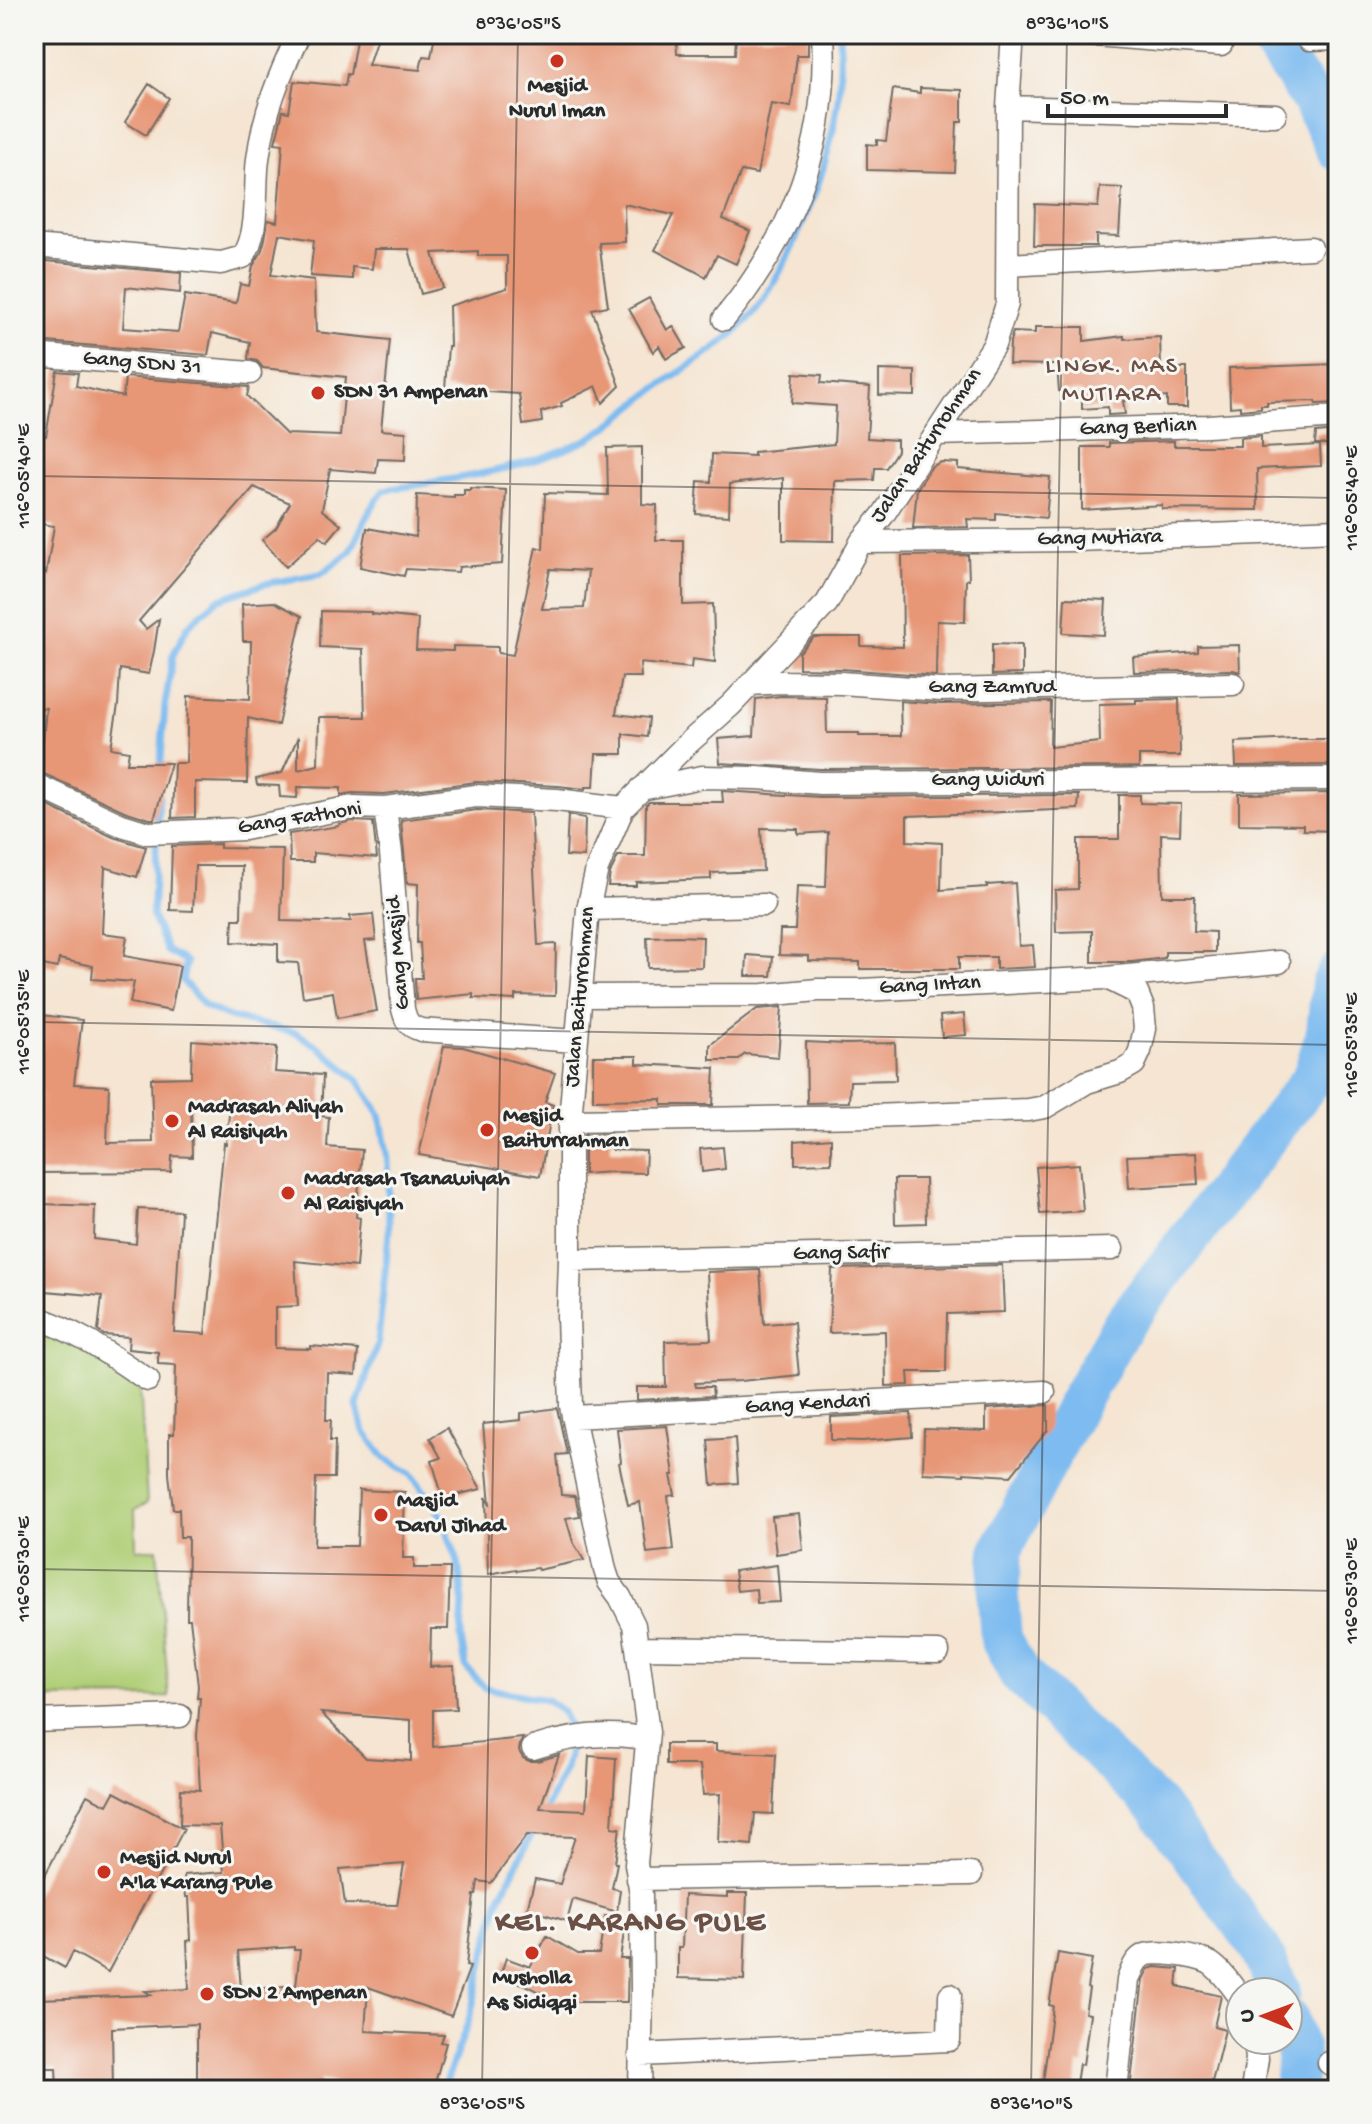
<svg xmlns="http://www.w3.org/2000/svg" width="1372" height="2124" viewBox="0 0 1372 2124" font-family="'Gochi Hand',sans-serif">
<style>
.green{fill:#afce75;stroke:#6d7c50;stroke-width:2}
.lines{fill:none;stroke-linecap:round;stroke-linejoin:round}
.stream{stroke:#7dbbf0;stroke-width:7}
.river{stroke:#7dbbf0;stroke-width:42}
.building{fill:#e79676;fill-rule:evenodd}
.minor-casing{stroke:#726c65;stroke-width:25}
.minor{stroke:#fff;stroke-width:22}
.ticks{fill:none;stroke:#2b2b2b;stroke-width:2;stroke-opacity:0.45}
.poi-dot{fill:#c8321e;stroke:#f6f6f2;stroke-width:3}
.labels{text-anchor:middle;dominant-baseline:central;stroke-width:6;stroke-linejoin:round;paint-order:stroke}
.poi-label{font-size:22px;font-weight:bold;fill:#2b2b2b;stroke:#f6f6f2;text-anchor:start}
.street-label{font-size:22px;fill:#2b2b2b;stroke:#f6f6f2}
.neighbourhood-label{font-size:24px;letter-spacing:2px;fill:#6d5045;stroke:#f6f6f2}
.district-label{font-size:30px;font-weight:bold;letter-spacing:2px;fill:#6d5045;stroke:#f6f6f2}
.neatline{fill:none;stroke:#2b2b2b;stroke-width:3}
.ticks-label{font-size:20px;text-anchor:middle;fill:#2b2b2b}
</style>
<rect width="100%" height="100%" fill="#f6f6f2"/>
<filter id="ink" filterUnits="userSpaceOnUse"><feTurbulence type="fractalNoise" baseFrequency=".0125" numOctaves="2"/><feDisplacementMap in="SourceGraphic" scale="16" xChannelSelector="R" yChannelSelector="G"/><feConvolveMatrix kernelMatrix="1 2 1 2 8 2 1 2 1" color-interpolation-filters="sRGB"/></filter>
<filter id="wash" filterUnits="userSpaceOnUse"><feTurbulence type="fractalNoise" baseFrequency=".006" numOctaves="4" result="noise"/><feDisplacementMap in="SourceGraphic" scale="32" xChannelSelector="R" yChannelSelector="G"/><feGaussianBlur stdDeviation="1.8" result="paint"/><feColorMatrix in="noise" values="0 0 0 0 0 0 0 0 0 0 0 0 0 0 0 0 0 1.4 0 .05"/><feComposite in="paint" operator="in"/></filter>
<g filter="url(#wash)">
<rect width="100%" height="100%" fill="#f5e5d2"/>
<path class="green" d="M34 1321 140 1385 147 1503 135 1510 136 1549H157L169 1697 34 1698Z"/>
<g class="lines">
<path class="stream" d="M160 772 165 705 173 655 188 626 217 600 264 584 321 574 350 552 370 510 384 490C452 479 522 471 584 441 605 432 633 405 653 391 687 366 726 346 753 313 770 293 782 268 793 245 824 177 846 110 839 34
M159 796 152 916 167 951 186 962 182 980 205 1006 229 1017 296 1033 319 1047 358 1080 380 1114 388 1159 389 1233 378 1342 357 1405 364 1431 384 1458 411 1473 441 1515 458 1562 463 1601 461 1638 466 1667 485 1688 547 1700 561 1710 573 1735 565 1768 543 1814
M443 2090 469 2020 498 1902 535 1828"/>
<path class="river" d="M1266 34 1313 101 1338 151
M1280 1992 1259 1947 1157 1807 1019 1673 1001 1639 998 1598 1001 1550 1080 1399 1122 1326 1313 1077 1327 1032 1332 984 1338 973
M1288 2019 1298 2051 1295 2090"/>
</g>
<g id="blocks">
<path class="building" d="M357 34H378L368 65 420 70 423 56 431 57 435 34H676L677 54H735L736 36 808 34V55H797L791 107 771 104 757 174 741 171 723 219 750 231 736 264 717 255 706 277 655 250 673 215 624 204 625 242 599 243 608 306 592 309 620 386 603 403 596 386 561 403 562 406 541 412 542 422 523 425 519 394 445 389 448 346H450L449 306 507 288V256H478V251L433 253 443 288 421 294 409 249H374L372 269 352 267V279L310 276 314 240 279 234 271 275 314 280 316 332 390 340 381 430 406 432 405 460 378 459 376 473 330 469 322 510 341 525 327 542 320 536 286 567 262 540 276 528 290 503 254 487 139 621 146 629 159 619 154 651 149 674 120 669 118 705 111 748 129 751 127 763H171L154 819H150L124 811 40 772 46 708 34 707V625L42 573 46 574 54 526 34 523 42 455 34 452 37 434 46 436 57 371 78 373 76 386 123 397 125 377 249 387 247 396 286 434 340 436 346 377 263 368 257 361 248 359 250 342 212 333 208 355 34 341V260L181 273 180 293 126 287 123 328 178 332 185 295 236 303 240 284 249 286 253 266 261 253 265 239 268 220 277 222 283 144 275 143 283 111 289 112 294 81 345 86 347 74 350 75Z
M149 84 169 98 146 135 125 122Z
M920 88 962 90V122H957L955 172 867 170V144L877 145V140L886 141 893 89 920 93Z
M1100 187 1122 188 1119 236 1096 235V246H1034L1035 204 1098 207Z
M649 298 667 330 673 326 686 348 666 359 659 346 653 352 629 309Z
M1035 327H1084V341L1124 336V339L1160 337 1161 368H1187V407H1167V397L1123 401 1125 414 1108 415V407L1082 409V392L1059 391 1057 365 1009 364 1010 342 1013 332 1035 333Z
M1337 364 1338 403 1316 404V401L1267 402V405H1261V408L1240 410V406L1230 407 1229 368Z
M879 370 915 371V396L879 395Z
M794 373 822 375 821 383 870 387 867 438 897 440V451L886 468H875L874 480 835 481 834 541 783 540V478L730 484 729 516 696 514 698 481 711 482 712 454 754 456V452L834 444 836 406 792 403Z
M1338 431V444H1315L1316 433Z
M1261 436V448L1320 445 1321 466 1257 469 1258 510 1162 509V505L1082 510V447H1109V443L1174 441V446H1240V438Z
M642 447V504L657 505 656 540H683V605L713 604 715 662 692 659 691 668 640 663 641 677H622L616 714 649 718 647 737 623 734V754H596L594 787H586V789L558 786 476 782 384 794 352 793 341 795V788L298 787 297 798 280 797 279 786 257 785 256 779 282 773 298 737V770L318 765 319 717H365L363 649 320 647 321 611 371 612V614L418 619 416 650 453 651V646L498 647V653L513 655 536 547 543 549 545 493 608 495 607 448ZM550 569 588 571 584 608 542 609Z
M941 462 958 463V469L1050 477 1046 518 996 513V520L967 519 968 527 913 528 917 489 932 466Z
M470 488 506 490 502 564 459 567 458 572 406 569 404 576 360 567 367 528 416 537 417 495 454 497V495H464V490H470Z
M968 555 969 579 966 580 965 622 937 621 936 676 842 669 799 668V653L814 637H861V646L903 647 902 556Z
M1065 598 1106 600 1104 635 1063 633Z
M274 602 302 616 278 725 248 718 247 783 195 782V817L172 818 174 763H186L188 696 250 699 251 641H243L242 604Z
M992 644 1022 645V674L992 675Z
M1239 645 1240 672 1233 670 1134 672 1133 657 1198 652V646Z
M781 696 826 697 827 733H859V736H901L900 701 941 704 1051 702 1050 747 1100 742 1099 704 1136 703V700L1179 699 1180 756H1139V767L820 769 720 763 718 739 754 736 756 699Z
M1294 739H1337V765L1236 766 1235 742Z
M722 791 820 797 1079 795 1078 809 907 816V841L942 843 941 890 987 887V885L1015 883 1019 946 1033 945 1035 967 996 969V957H959V969H860V962L809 961V956L779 955 780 930H795L797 886 826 887 828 832 798 834V829L761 828 763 871 711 873V879L636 882V886H608L610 873 618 856H645L646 805 649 802H723Z
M1336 793 1335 831 1303 830V825L1239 824V794Z
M1119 795H1140V803L1181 804 1180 835 1161 834 1162 896H1195L1194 931 1215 932V952H1165V958L1132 962H1092V931L1056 932 1055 890 1078 889V839H1119Z
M34 799 113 837 146 847 137 877 105 867 102 933 127 936 124 956 180 966 171 1011 130 1003 134 982 92 979 93 966 59 959 57 968 34 963Z
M477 810 531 813 538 945 556 944 555 996 515 995V1000L473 998V994L416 1000 415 978H422L420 943H417L418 884 407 883 401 820Z
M568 815 585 818 584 857 566 856Z
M353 821 373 822 377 858 313 853V862H290L289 834 339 826V824Z
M220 844V848L283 849 281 921 325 922 351 921 350 916 373 914 376 940 365 941 377 1011 337 1018 333 992 303 997 298 963 278 962V944L232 942 233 919H241L242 866H195L193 911 170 910 172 846Z
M677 936 703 937 702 967 648 968 647 937Z
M747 955 773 957 771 976H746Z
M782 1007 778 1057 745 1054 738 1060H710V1045L757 1009Z
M34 1014 82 1020 74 1084 109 1086 107 1143 153 1142 151 1078 191 1077 192 1040 277 1047 275 1072 323 1075 321 1116 329 1117 327 1147 362 1150 356 1217 360 1218 356 1267 295 1261 298 1306 275 1307V1348L311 1349V1346L358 1350 356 1375 327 1373 326 1420H331L330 1441H335L334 1478H316L314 1546H357L359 1490 405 1492 403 1558H414V1568H450L448 1629H431L430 1667 454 1666 456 1709 433 1710V1747L523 1738 520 1744 519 1751 523 1758 529 1761H537L559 1755 540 1808 586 1810 589 1756 616 1758 612 1827 620 1828 615 1863H617L612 1888 620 1890 617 1912 573 1899 567 1921 527 1909 535 1879 560 1884 575 1837 527 1835 491 1883 478 1881 476 1895H474L466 1966 470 1967 451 2016 368 1987 365 2031 444 2035 441 2042 446 2043 433 2090H373L321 2080V2086L197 2088V2024L112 2028 113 2090H57L56 2068H42L38 1999 151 1995 145 1991 189 1989 187 1941 191 1940 189 1897H186L184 1875 224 1872 220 1826 180 1825 181 1789 200 1790 197 1736 200 1698H197L198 1686 190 1619H187L188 1537H180L179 1509H173L169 1474V1434H174L176 1365 158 1364V1352L128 1349 129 1337 104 1335 98 1331 102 1296 34 1290V1235L42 1236 43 1204 95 1206 94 1239 136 1244 138 1209 181 1211 174 1332 205 1334 224 1143 226 1144 230 1105 191 1103 192 1157 172 1156 171 1172 34 1173ZM321 1713 411 1720V1761L366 1758ZM404 1864 397 1905 345 1904 340 1869ZM294 1947V1950H300L296 1985 241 1990 238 1951Z
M964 1014 966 1035 942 1037 940 1016Z
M806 1042 845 1044 895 1043 896 1080 850 1081 849 1102 807 1103Z
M444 1046 463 1047 555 1073 545 1102 553 1105 540 1176 419 1155Z
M593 1056H637V1064L715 1068 713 1105H662V1099L593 1100Z
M610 1134 611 1150 646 1151 645 1173 612 1172 584 1174V1135Z
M831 1138V1163L795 1164V1141Z
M723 1147 725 1169 702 1172 700 1149Z
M1196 1153 1198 1184 1129 1188 1127 1156Z
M1079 1164 1083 1211 1040 1214 1036 1167Z
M894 1179H925L926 1223 895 1224Z
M1002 1265 1004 1312 947 1314 946 1372H908L909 1385 886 1386 885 1331 829 1333 832 1269Z
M760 1270 764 1324 794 1322 799 1375 740 1381 695 1383 696 1387H712L713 1396 637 1400V1387H666L665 1341 711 1340 707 1272Z
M1048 1405V1430L1011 1476 964 1473V1475L923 1473 924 1429 986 1431V1409Z
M557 1408 567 1454 557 1455 561 1495 575 1496 580 1516 566 1518 573 1542 584 1560 538 1570 537 1568 517 1571 516 1569 488 1574 486 1497 490 1505 483 1424 521 1420V1413Z
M911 1413 912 1437 862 1441 831 1440V1417Z
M667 1426 674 1475H671L675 1495 668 1496 674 1550 647 1553 640 1502 628 1505 619 1463 621 1462 617 1429Z
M447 1428 481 1489 443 1498 432 1461 441 1458 430 1438Z
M735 1438 738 1483 712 1485 708 1440Z
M799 1514 803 1550 776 1554 772 1517Z
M777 1565 780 1602 757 1603 756 1589 737 1591 734 1571Z
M666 1744H716V1751L776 1754 773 1814 755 1813 752 1845 718 1842 720 1794 703 1795 700 1765H666Z
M114 1792 184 1829 108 1972 73 1952 65 1968 34 1951V1896L87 1795 107 1805Z
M727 1893H747L744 1980 678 1978V1948H682L684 1895 727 1897Z
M605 1916 626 1919 620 1959H628L627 2002H548V1996L526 1985 500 1976 506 1958 530 1967 547 1936 578 1954H599Z
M1058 1953 1092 1959 1087 1988 1089 1989 1085 2013 1090 2014 1083 2065 1079 2064 1075 2090H1042L1053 2006 1049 2005Z
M1155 1967 1179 1969 1177 1986 1221 1996 1214 2027 1225 2030 1210 2090H1130L1143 1979 1148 1969Z"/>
</g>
</g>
<g filter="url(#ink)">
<use href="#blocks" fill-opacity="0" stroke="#726c65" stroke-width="2"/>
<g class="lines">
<g class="minor-casing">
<path id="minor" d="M1082 34 1221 45
M1309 40 1338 39
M1008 107 1275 115
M34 246 221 263 243 257C260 232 254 188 258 159 264 113 279 75 299 34
M1008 265 1311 248
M724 319C793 235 829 143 823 34
M34 355 250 373
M937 434 1208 426 1338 417
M861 542 1076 540 1338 530
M751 684 781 682 841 683 941 690 1233 684
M34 784 119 824 148 833 244 829 352 807 385 808 476 796 557 800 623 808
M641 789 702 777 757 778 820 783 1338 779
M385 808 391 853 403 1009C406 1021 408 1026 421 1030L575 1041
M588 909 764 905
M580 996 764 995 818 990H861L1106 978 1279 962
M570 1121 872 1116 1028 1110 1045 1107 1087 1082 1120 1072 1134 1064 1140 1051 1145 1029 1143 1008 1137 993 1107 978
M570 1260 1112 1249
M34 1317C76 1330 111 1356 148 1380
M573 1417 1044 1392
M638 1648 938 1652
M34 1721 180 1716
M533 1748C570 1736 609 1731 647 1739
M638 1879 971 1874
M640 2055 949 2040 950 1995
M1329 2063H1338
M640 2090 642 1990 641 1894 636 1864 648 1732 634 1625 620 1597 609 1582 605 1570 571 1406 568 1317 570 1260V1121L588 909 597 869 623 808 685 746 731 705 827 603 861 542 883 515 994 345 1007 304 1008 107 1013 34
M1116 2090 1128 1980C1131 1972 1134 1962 1141 1957 1151 1948 1198 1957 1210 1963 1222 1971 1232 1986 1240 1997
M1252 2090 1257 2059 1255 2040"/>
</g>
<use href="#minor" class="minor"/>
</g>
</g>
<path class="ticks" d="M34 476 1338 498M34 1022 1338 1045M34 1569 1338 1591M482 2090 518 34M1031 2090 1067 34"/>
<g class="poi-dot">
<circle cx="557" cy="61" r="8"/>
<circle cx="318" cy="393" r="8"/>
<circle cx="172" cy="1121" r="8"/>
<circle cx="487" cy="1130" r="8"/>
<circle cx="288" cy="1193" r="8"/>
<circle cx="381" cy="1515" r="8"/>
<circle cx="104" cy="1872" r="8"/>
<circle cx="532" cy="1953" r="8"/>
<circle cx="207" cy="1994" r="8"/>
</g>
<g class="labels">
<g class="poi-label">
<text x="557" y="87" text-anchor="middle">Mesjid<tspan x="557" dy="25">Nurul Iman</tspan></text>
<text x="334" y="393">SDN 31 Ampenan</text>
<text x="188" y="1108">Madrasah Aliyah<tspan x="188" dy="25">Al Raisiyah</tspan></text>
<text x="503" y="1117">Mesjid<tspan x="503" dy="25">Baiturrahman</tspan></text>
<text x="304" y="1180">Madrasah Tsanawiyah<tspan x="304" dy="25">Al Raisiyah</tspan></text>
<text x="397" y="1502">Masjid<tspan x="397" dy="25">Darul Jihad</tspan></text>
<text x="120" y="1859">Mesjid Nurul<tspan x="120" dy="25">A'la Karang Pule</tspan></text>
<text x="532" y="1979" text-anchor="middle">Musholla<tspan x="532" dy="25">As Sidiqqi</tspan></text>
<text x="223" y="1994">SDN 2 Ampenan</text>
</g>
<g class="street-label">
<text transform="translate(142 364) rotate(5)">Gang SDN 31</text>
<text transform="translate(1138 428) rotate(-2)">Gang Berlian</text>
<text transform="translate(927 446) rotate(-56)">Jalan Baiturrohman</text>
<text transform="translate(1100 539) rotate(-1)">Gang Mutiara</text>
<text x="992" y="688">Gang Zamrud</text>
<text x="988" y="781">Gang Widuri</text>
<text transform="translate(300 819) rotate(-9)">Gang Fathoni</text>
<text transform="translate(399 953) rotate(-95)">Gang Masjid</text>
<text transform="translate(930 986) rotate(-3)">Gang Intan</text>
<text transform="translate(581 997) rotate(-85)">Jalan Baiturrohman</text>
<text transform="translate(841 1254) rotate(-1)">Gang Safir</text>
<text transform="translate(808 1405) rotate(-3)">Gang Kendari</text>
</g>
<g class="neighbourhood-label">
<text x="1112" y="367">LINGK. MAS<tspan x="1112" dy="28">MUTIARA</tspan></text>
</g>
<g class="district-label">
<text x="631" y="1924">KEL. KARANG PULE</text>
</g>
</g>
<rect width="1372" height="2124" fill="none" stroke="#f6f6f2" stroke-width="88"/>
<g transform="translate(1264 2016) rotate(271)"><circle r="38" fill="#f6f6f2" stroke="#a5a5a2" stroke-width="2"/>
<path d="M0-6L14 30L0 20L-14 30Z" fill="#c8321e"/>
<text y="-12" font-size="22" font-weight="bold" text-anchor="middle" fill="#2b2b2b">U</text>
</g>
<path d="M1048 104v12h178v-12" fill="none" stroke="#2b2b2b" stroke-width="4"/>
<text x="1060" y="104" font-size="24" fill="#2b2b2b" stroke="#f6f6f2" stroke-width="6" paint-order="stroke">50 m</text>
<rect x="44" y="44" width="1284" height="2036" class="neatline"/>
<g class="ticks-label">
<text x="518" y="29">8°36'05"S</text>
<text x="1067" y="29">8°36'10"S</text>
<text transform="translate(22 476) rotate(-90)" y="7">116°05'40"E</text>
<text transform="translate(1350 498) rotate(-90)" y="7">116°05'40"E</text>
<text transform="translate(22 1022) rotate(-90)" y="7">116°05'35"E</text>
<text transform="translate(1350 1045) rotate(-90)" y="7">116°05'35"E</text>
<text transform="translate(22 1569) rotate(-90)" y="7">116°05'30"E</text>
<text transform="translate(1350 1591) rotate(-90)" y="7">116°05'30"E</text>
<text x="482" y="2109">8°36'05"S</text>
<text x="1031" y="2109">8°36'10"S</text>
</g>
</svg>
